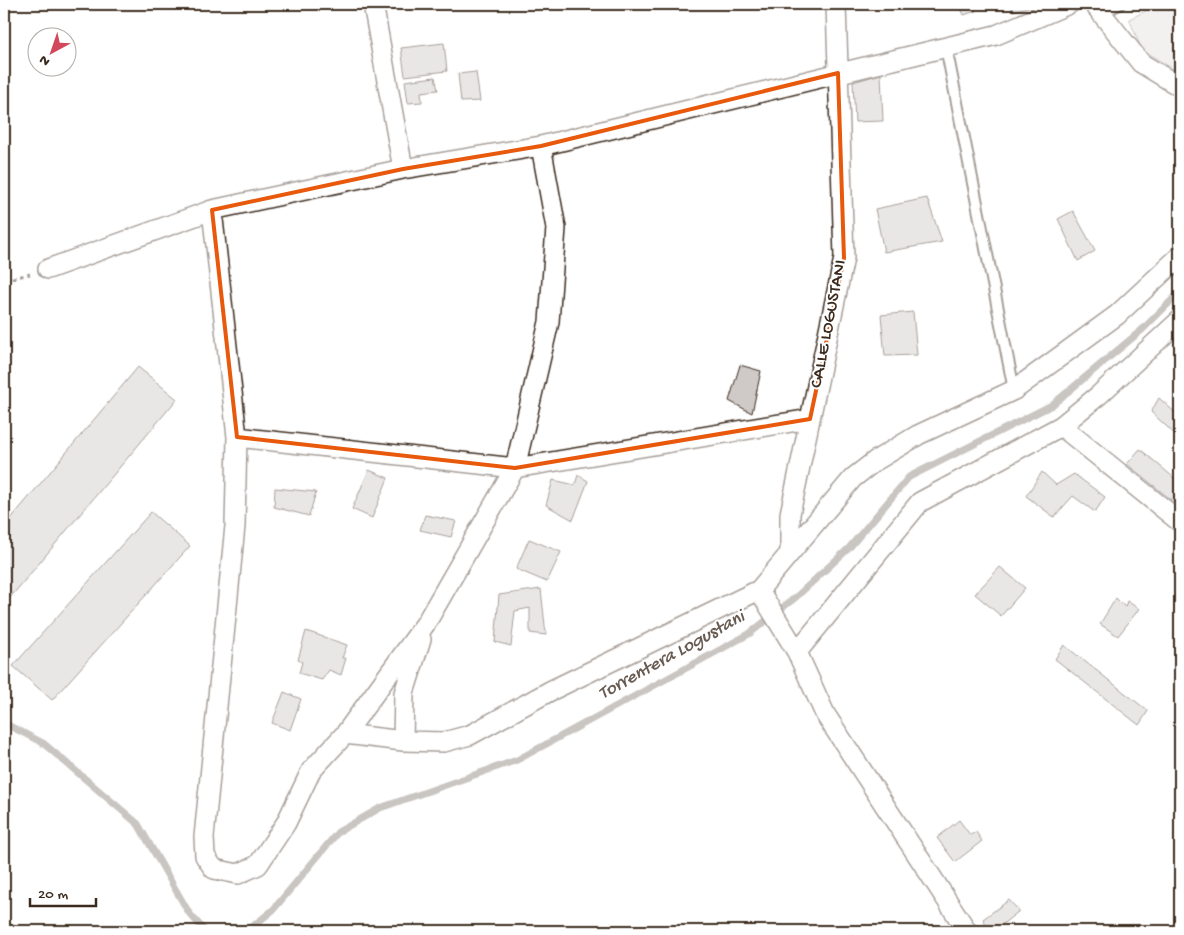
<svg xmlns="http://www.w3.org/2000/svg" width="1184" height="935" viewBox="0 0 1184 935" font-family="'Gochi Hand',sans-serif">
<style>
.green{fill:#e2e0de;stroke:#8e857e}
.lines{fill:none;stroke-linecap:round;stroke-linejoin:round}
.stream{stroke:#887e77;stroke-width:7}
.building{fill:#cfcac7;stroke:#3b2a1e}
.service-casing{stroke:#3b2a1e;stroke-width:14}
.minor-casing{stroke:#3b2a1e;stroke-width:22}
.path{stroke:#3b2a1e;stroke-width:3;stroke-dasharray:4 4;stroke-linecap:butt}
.service{stroke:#fff;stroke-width:10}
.minor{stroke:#fff;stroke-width:19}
.marked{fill:none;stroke:#e8590c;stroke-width:4;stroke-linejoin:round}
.labels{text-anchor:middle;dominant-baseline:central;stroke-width:4;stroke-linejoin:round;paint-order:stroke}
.street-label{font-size:18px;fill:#3b2a1e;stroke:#fff}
.water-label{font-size:19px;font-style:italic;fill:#685b52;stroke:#fff}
</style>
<rect width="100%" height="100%" fill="#fff"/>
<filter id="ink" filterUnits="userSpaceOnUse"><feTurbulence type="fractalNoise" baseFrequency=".02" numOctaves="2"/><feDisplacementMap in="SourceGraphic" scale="10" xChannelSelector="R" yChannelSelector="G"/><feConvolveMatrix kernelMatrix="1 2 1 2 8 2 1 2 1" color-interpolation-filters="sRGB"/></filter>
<g filter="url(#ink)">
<path class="green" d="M1160 4H1180V73L1142 50 1129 19Z"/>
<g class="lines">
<path class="stream" d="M4 723 43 743 138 824 189 913 205 931
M247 931 273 910 338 832 380 808 517 760 749 634 796 597 849 548 909 477 1052 405 1143 329 1180 292"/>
</g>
<path class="building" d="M959 4H973L976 11 964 15Z
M1010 4H1031L1032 6 1013 11Z
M444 43 447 71 405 76 401 48Z
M476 72 480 101 461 102 458 74Z
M881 74 883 121 855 122 853 82Z
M435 77 438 90 421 92 422 102 408 103 405 81Z
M927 198 942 242 884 252 875 209Z
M1073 211 1095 251 1078 261 1058 219Z
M913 312 917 355 885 356 881 315Z
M740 365 761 371 752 413 729 401Z
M138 367 177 399 4 605V527Z
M1159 398 1180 417V439L1151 412Z
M1140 449 1180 483V507L1127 464Z
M369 470 388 478 372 518 352 509Z
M1042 472 1056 485 1074 474 1105 497 1095 512 1073 496 1054 517 1026 496Z
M578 475 588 481 573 520 546 505 553 480 575 485Z
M275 488 316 492 309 516 274 507Z
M151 512 190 546 52 700 13 666Z
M425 515 456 521 451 537 420 530Z
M529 539 561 552 547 582 516 569Z
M1000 567 1025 588 1001 616 975 594Z
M541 589 546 635 530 633V608L515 611 511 646 495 642 499 595Z
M1116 598 1125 607 1127 601 1139 609 1118 636 1100 624Z
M306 631 347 645 342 658H346L341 675 329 670 322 680 299 673 302 662 298 660Z
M1064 645 1148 711 1139 725 1055 659Z
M284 692 301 699 290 730 272 723Z
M959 820 970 835 976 832 982 841 955 862 937 838Z
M1009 900 1019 911 994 931H990L983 919Z"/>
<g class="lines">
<g class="service-casing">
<path id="service" d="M1101 13 1119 4
M946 47 1014 390"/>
</g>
<g class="minor-casing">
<path id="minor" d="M373 4 403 169
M1094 4 1141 63 1180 87
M212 210 237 437 235 526 204 837 205 856 214 869 238 874 258 865 286 823 311 771 345 734 426 623 515 468 549 322 556 228 541 146
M48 269 212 210 403 169 541 146 996 35 1069 4
M1061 426 1180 522
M237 437 515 468 810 419
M790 551V514L844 258 836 4
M759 590 797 652 825 714 967 931
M797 652 920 502 1061 426 1099 395 1180 320
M345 734 403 741 444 742 470 735 550 691 759 590 853 478 875 461 918 435 1014 390 1117 315 1180 256
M403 741 404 693 421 639"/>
</g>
<path class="path" d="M4 280 30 274"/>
<use href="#service" class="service"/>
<use href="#minor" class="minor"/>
</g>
</g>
<path d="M0 0H1184V935H0ZM838 73 844 258 810 419 515 468 237 437 212 210 403 169 541 146Z" fill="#fff" fill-opacity=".55" fill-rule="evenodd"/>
<path class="marked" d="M838 73 844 258 810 419 515 468 237 437 212 210 403 169 541 146Z"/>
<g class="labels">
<g class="street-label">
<text transform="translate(829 324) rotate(-79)">CALLE LOGUSTANI</text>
</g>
<g class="water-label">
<text transform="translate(672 656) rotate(-29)">Torrentera Logustani</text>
</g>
</g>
<rect width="1184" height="935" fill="none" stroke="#fff" stroke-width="20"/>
<rect x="10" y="10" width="1164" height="915" fill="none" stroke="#3b2a1e" stroke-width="2" filter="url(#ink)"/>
<g transform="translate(52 52) rotate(220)"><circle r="24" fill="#ffffff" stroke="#b1aaa5"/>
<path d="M0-4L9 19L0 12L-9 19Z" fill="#d1495b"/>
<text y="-8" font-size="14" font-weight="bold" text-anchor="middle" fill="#3b2a1e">N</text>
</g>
<path d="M30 898v8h66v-8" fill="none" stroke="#3b2a1e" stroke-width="2.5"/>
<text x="38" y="898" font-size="15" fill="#3b2a1e" stroke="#ffffff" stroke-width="4" paint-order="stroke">20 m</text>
</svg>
